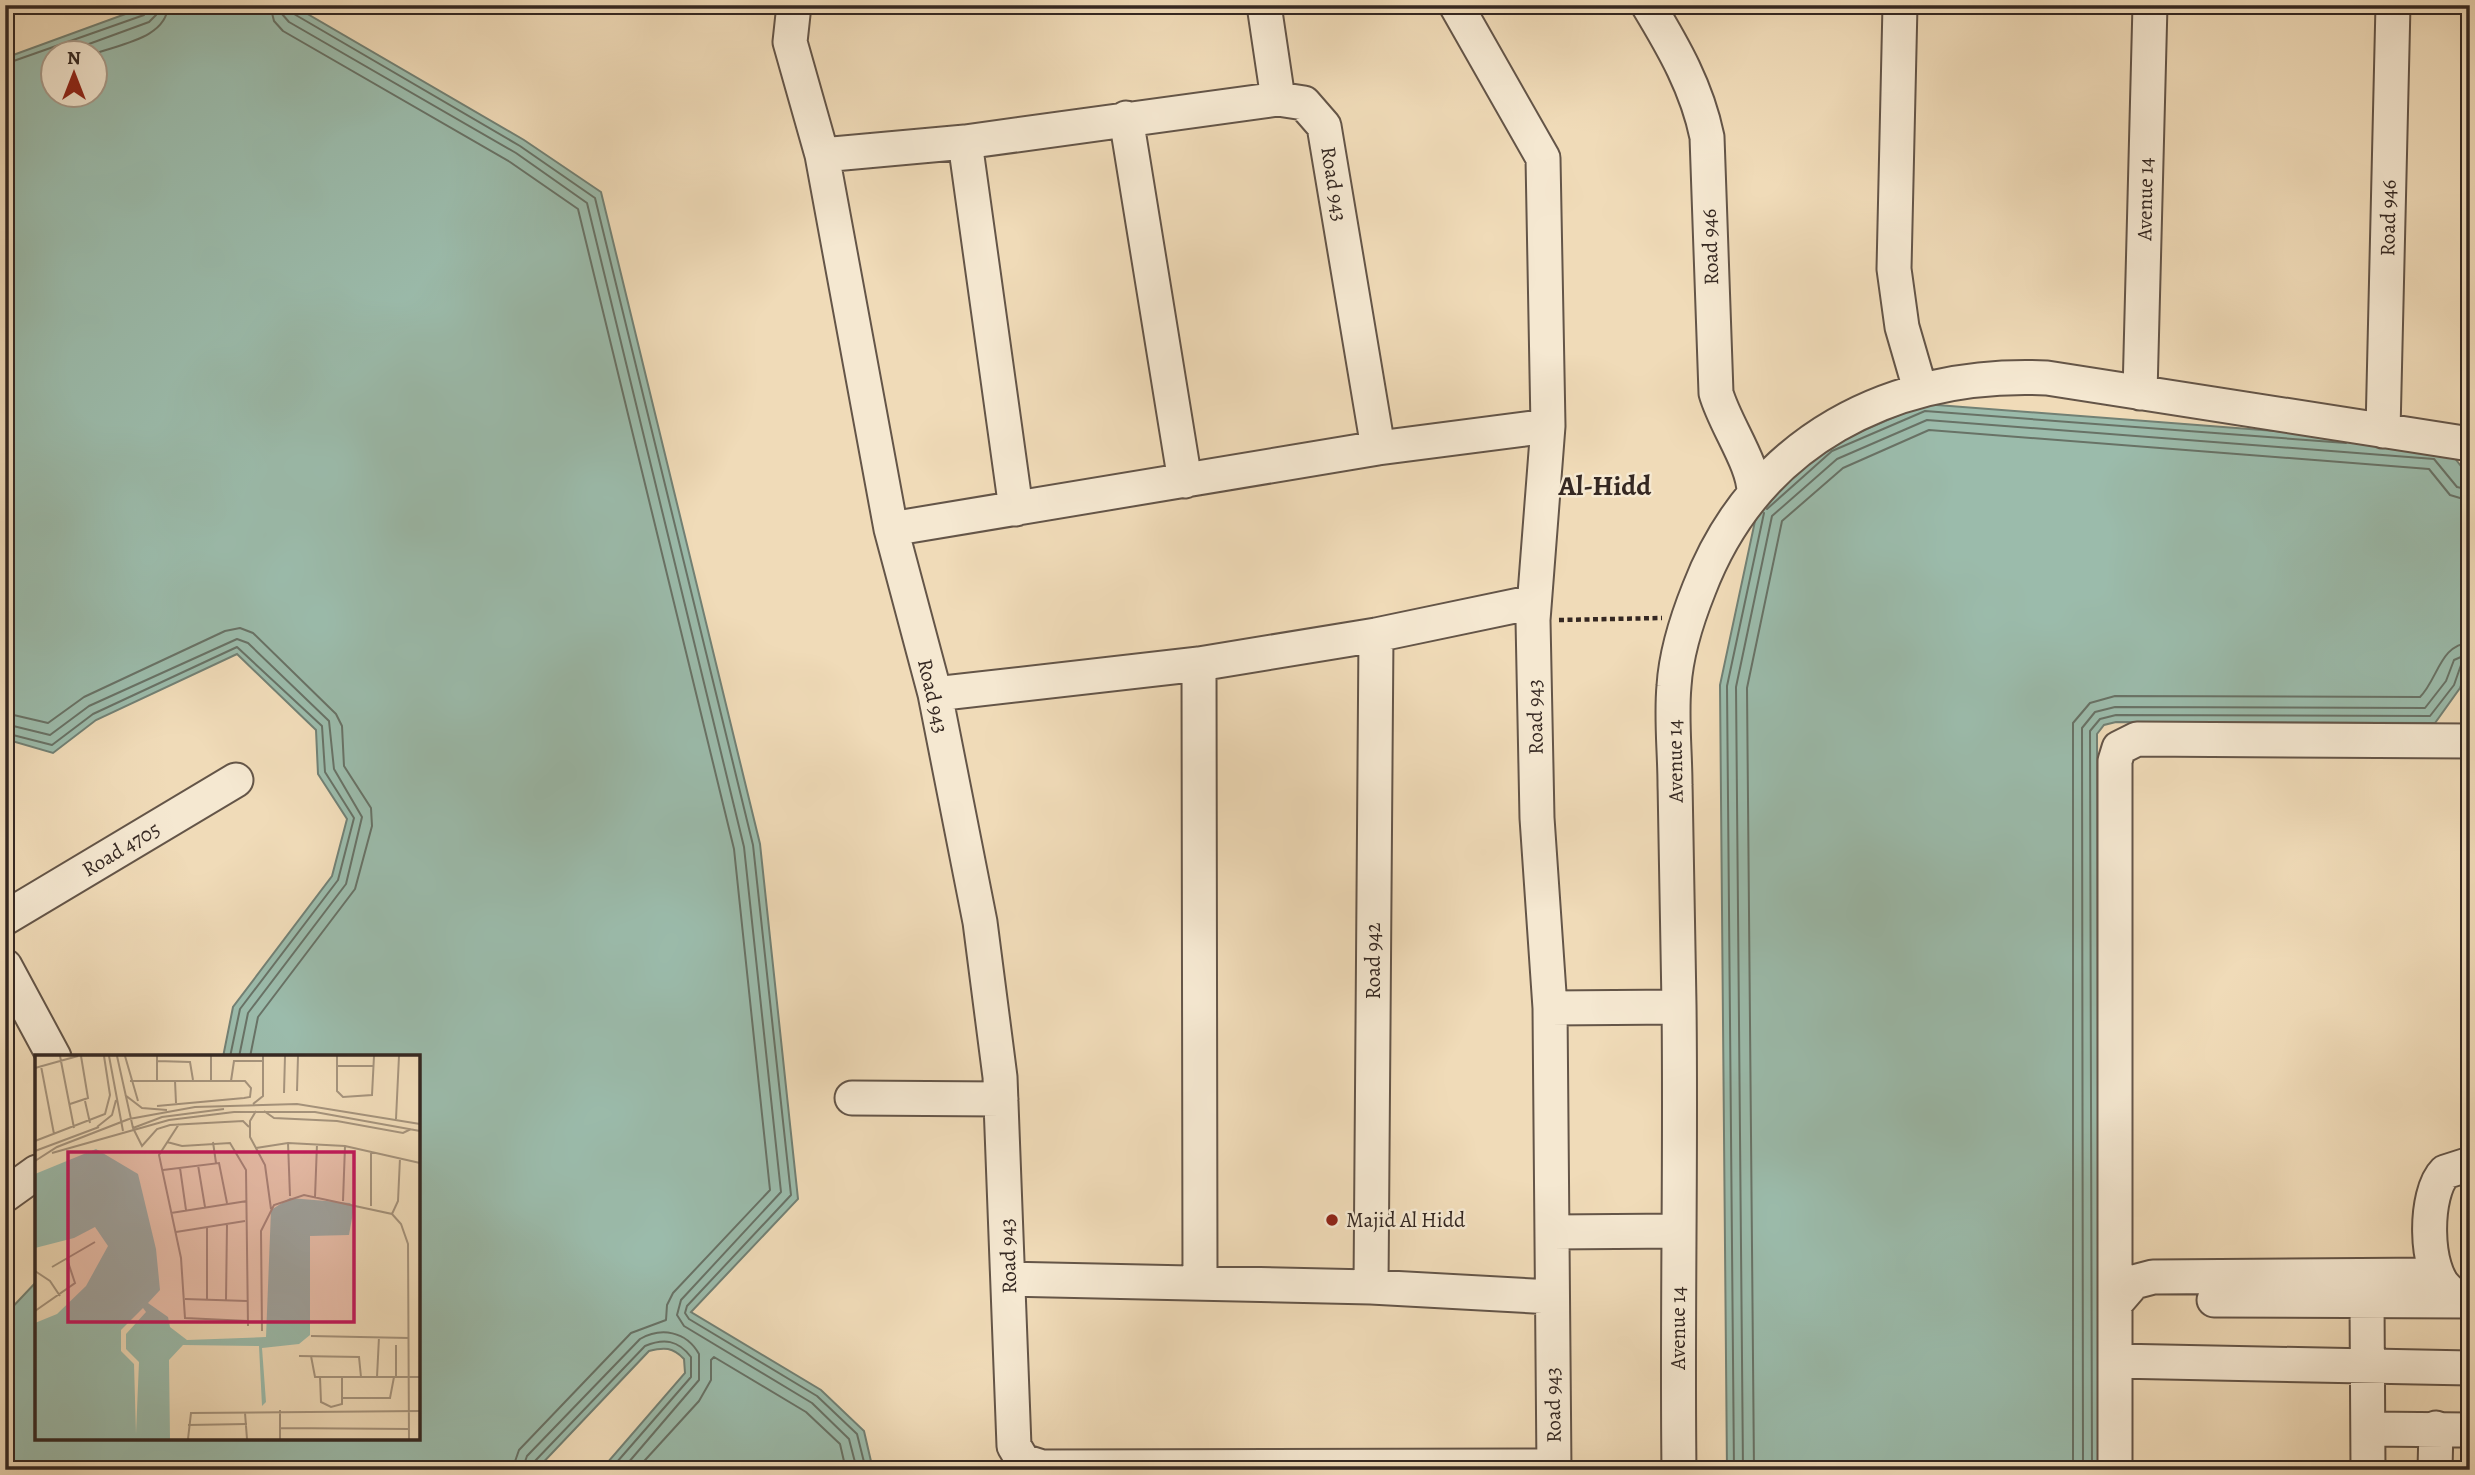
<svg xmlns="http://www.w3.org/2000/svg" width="2475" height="1475" viewBox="0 0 2475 1475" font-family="Alegreya,serif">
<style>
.water{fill:#9bbbab;stroke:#728074;stroke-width:2;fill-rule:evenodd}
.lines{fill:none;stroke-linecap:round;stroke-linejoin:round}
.shore{stroke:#687266;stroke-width:2}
.minor-casing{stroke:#645548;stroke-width:37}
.path{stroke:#352822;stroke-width:4.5;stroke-dasharray:5 3.5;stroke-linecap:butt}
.minor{stroke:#f5e8d1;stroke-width:33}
.poi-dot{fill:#8f2418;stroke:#f5e8d1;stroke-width:2.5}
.labels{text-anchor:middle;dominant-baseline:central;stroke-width:5;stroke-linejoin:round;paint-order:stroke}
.street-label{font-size:21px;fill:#352822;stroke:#f5e8d1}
.poi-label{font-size:21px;fill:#352822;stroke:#f5e8d1;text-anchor:start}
.district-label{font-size:28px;font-weight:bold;fill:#352822;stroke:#f5e8d1}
.inset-road{fill:none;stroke:#a5937c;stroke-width:2}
.view{fill:#c2185b;fill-opacity:0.15;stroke:#c2185b;stroke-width:3.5}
.inset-edge{fill:none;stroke:#352822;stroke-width:3.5}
</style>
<rect width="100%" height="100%" fill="#f0dbb8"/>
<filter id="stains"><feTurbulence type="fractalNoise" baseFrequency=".00286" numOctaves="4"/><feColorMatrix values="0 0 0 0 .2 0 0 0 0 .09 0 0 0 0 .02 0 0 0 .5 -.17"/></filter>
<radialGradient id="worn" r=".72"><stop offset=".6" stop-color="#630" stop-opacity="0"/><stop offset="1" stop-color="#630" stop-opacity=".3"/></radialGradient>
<path class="water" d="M150 5H292L524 140 601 192 760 844 798 1199 691 1312 821 1390 864 1431 873 1470H601L685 1373 684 1359C673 1347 664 1347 649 1351L536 1470H5V1315L37 1281V1438H418V1057H223L233 1007 332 876 347 819 318 774 316 730 237 654 96 720 53 753 5 739V58ZM52 52H94V94H52Z
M1924 404 2444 444 2470 478V659L2460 688 2435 723 2116 722 2104 725 2097 734 2099 1470H1727L1720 685 1758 507 1828 446Z"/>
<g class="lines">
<path class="shore" d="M270 5 274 21 283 31 510 162 578 209 734 849 770 1190 673 1293 667 1305 666 1320 631 1333 519 1450 512 1470
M281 5 282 14 289 22 516 153 587 203 744 847 781 1192 681 1300 677 1315 684 1326 812 1403 849 1439 857 1470
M290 5 294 14 520 146 595 198 753 845 791 1195 687 1306 685 1313 689 1319 817 1396 857 1434 866 1470
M67 52 149 22 156 15 158 5
M94 54C120 44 167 38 168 5
M5 64 144 15 149 5
M1767 509 1832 451 1925 411 2346 443
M5 713 48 723 84 697 225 631 240 628 253 633 336 714 342 726 344 766 371 808 372 826 355 889 258 1017 250 1057
M5 724 50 735 89 706 237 639 248 643 329 721 334 769 362 817 346 884 248 1013 239 1057
M5 733 52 745 93 714 237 647 322 726 325 772 354 818 338 880 240 1009 230 1057
M522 1470 527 1456 640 1339C661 1327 686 1331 699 1354V1380L622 1470
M531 1470 534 1462 645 1346C664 1338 678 1340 691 1357V1377L610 1470
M636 1470 699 1401 711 1380V1360L714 1357 806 1412 840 1444 846 1470
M1734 1470 1727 686 1764 513
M1743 1470 1736 687 1772 516 1837 459 1927 420 2434 459 2457 487 2470 490
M1754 1470 1747 688 1782 521 1843 468 1929 430 2429 469 2450 495 2470 501
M2073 1470V723L2090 703 2115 696 2420 697C2438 679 2440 644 2470 643
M2083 1470 2082 728 2095 712 2115 707 2425 708 2446 681 2454 660 2470 653
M2092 1470 2090 731 2100 719 2116 715 2430 716 2454 685 2461 665 2470 662"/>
<g class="minor-casing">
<path id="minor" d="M794 5 790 42 822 155 891 529 935 694 980 922 1000 1077 1014 1446 1023 1461 1042 1467 1554 1466
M1264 5 1278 99
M1456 5 1543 158 1548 426 1533 620 1537 818 1550 1008 1554 1470
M1648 5C1674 48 1697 88 1707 137L1716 393C1725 425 1755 465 1754 494
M1900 5 1894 269 1902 327 1920 389
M1126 118 1185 481
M965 142 1016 509
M822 155 965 142 1278 99 1304 103 1324 126 1378 448
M2140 393 2150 5
M2383 431 2393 5
M891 529 1378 448 1548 426
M1199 664 1200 1281
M935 694 1199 664 1376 635 1534 602
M5 918 236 780
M5 966 54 1057
M1550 1008 1679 1007
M852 1098 1001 1099
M5 1195 37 1172
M1552 1232 1679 1231
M1009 1279 1371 1287 1552 1297
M1371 1287 1376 635
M2448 1290C2424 1271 2424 1193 2445 1172L2470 1164
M2214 1300 2470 1301
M2367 1301 2368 1470
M2115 1304 2134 1282 2153 1277 2435 1275
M2115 1361 2470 1368
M2368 1429 2470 1430
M1679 1470C1677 1315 1681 1160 1679 1005 1678 931 1677 858 1675 785 1675 753 1671 718 1674 686 1676 653 1687 619 1699 589 1756 440 1893 371 2047 378L2470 444
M2115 1470V761L2119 748 2137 739 2470 741
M2435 1470 2436 1428"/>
</g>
<path class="path" d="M5 16 39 5
M1559 620 1662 618"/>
<use href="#minor" class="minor"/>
</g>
<circle class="poi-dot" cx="1332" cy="1220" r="7"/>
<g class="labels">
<g class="street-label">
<text transform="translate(1334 184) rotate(81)">Road 943</text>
<text transform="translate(2145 199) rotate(-89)">Avenue 14</text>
<text transform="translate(2388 218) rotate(-89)">Road 946</text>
<text transform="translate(1710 247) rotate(-92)">Road 946</text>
<text transform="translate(933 696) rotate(77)">Road 943</text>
<text transform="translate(1535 717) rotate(-91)">Road 943</text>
<text transform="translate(1675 761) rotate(-91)">Avenue 14</text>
<text transform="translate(121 849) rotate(-31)">Road 4705</text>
<text transform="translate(1373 961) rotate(-90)">Road 942</text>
<text transform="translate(1008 1256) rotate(-92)">Road 943</text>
<text transform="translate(1678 1328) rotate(-90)">Avenue 14</text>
<text transform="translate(1553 1405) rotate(-91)">Road 943</text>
</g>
<g class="poi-label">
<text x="1346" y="1220">Majid Al Hidd</text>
</g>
<g class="district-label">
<text x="1605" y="486">Al-Hidd</text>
</g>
</g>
<g transform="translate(35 1055)">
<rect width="385" height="385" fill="#f0dbb8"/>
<path d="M61 94 103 119 121 194 125 235 113 248 133 262 135 272 152 285 231 282 236 155 255 143 315 148 319 152 314 180 275 181V280L264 289 227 293 231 347 227 351 224 291 148 290 134 305 135 384H0V268L22 259 51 231 73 191 60 172 39 183 0 193V119ZM108 253 111 257 91 279V294L104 307 101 379 99 309 86 296V275Z" fill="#9bbbab" fill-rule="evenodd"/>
<path class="inset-road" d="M25 1 39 73M74 1 88 76M82 1 98 73M90 1 103 46M302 1V36L308 42 337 40 339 1M122 6 155 7 158 25M6 11 19 79M301 11H339M0 13 43 1M95 26H210L216 33 215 42 209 43 122 51M122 26V1M140 26 141 48M176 26V1M196 26 199 6H228M262 36 263 1M249 38 250 1M90 40 107 53 132 55M50 46 55 68M35 49 53 43 46 1M218 49 228 41V1M221 56 215 66V82L230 110 236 154M229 56 239 63 302 66 368 78 376 74M94 64 160 52 262 49 385 69M361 64 364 1M144 69 124 100 146 203 150 263 213 266M62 72 77 60 81 45M98 73 127 62 189 54M98 73 107 91 122 74 135 70 208 66 214 72M0 86 70 59 75 40 69 1M132 87 147 91 195 88 211 115 213 271M178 87 181 108M253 88 255 141M221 93 253 88 310 91 385 108M0 96 64 72M17 98 134 65 199 57H280L385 76M0 106 22 92 94 64M163 110 170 152M145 113 151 155M128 115 184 108 192 148M280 142 282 89M308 146 310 91M336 151V96M136 158 212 146M357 159 363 146 365 103M172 173V244M141 177 210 166M17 212 60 187M0 216 15 226 25 241M150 244 212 246M191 245 192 170M0 256 40 228 32 204M227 276 226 176 239 150 269 140 357 159 366 169 373 189 374 384M276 281 374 283M361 290V322M264 301 324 302 326 322M276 301 280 322H385M285 322 286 347 296 352 307 349V322M342 322 344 282M307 343H355L359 322M210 358 212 384M153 370 212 369M245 373 374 374M153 384 156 358 385 356M245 384V355"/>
<path class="view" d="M33 97H319V267H33Z"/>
<rect width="385" height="385" class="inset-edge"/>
</g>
<rect width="2475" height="1475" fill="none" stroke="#f0dbb8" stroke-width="28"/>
<rect x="7" y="7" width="2461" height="1461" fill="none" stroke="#352822" stroke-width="3.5"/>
<rect x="14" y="14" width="2447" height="1447" fill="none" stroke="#352822" stroke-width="2"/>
<g transform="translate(74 74)"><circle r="33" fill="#f5e8d1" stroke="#a89b8b" stroke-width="2"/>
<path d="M0-5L12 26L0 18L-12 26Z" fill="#8f2418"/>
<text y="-10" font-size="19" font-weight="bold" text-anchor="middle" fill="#352822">N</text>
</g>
<rect width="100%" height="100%" filter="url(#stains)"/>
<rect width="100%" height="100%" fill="url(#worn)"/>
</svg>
